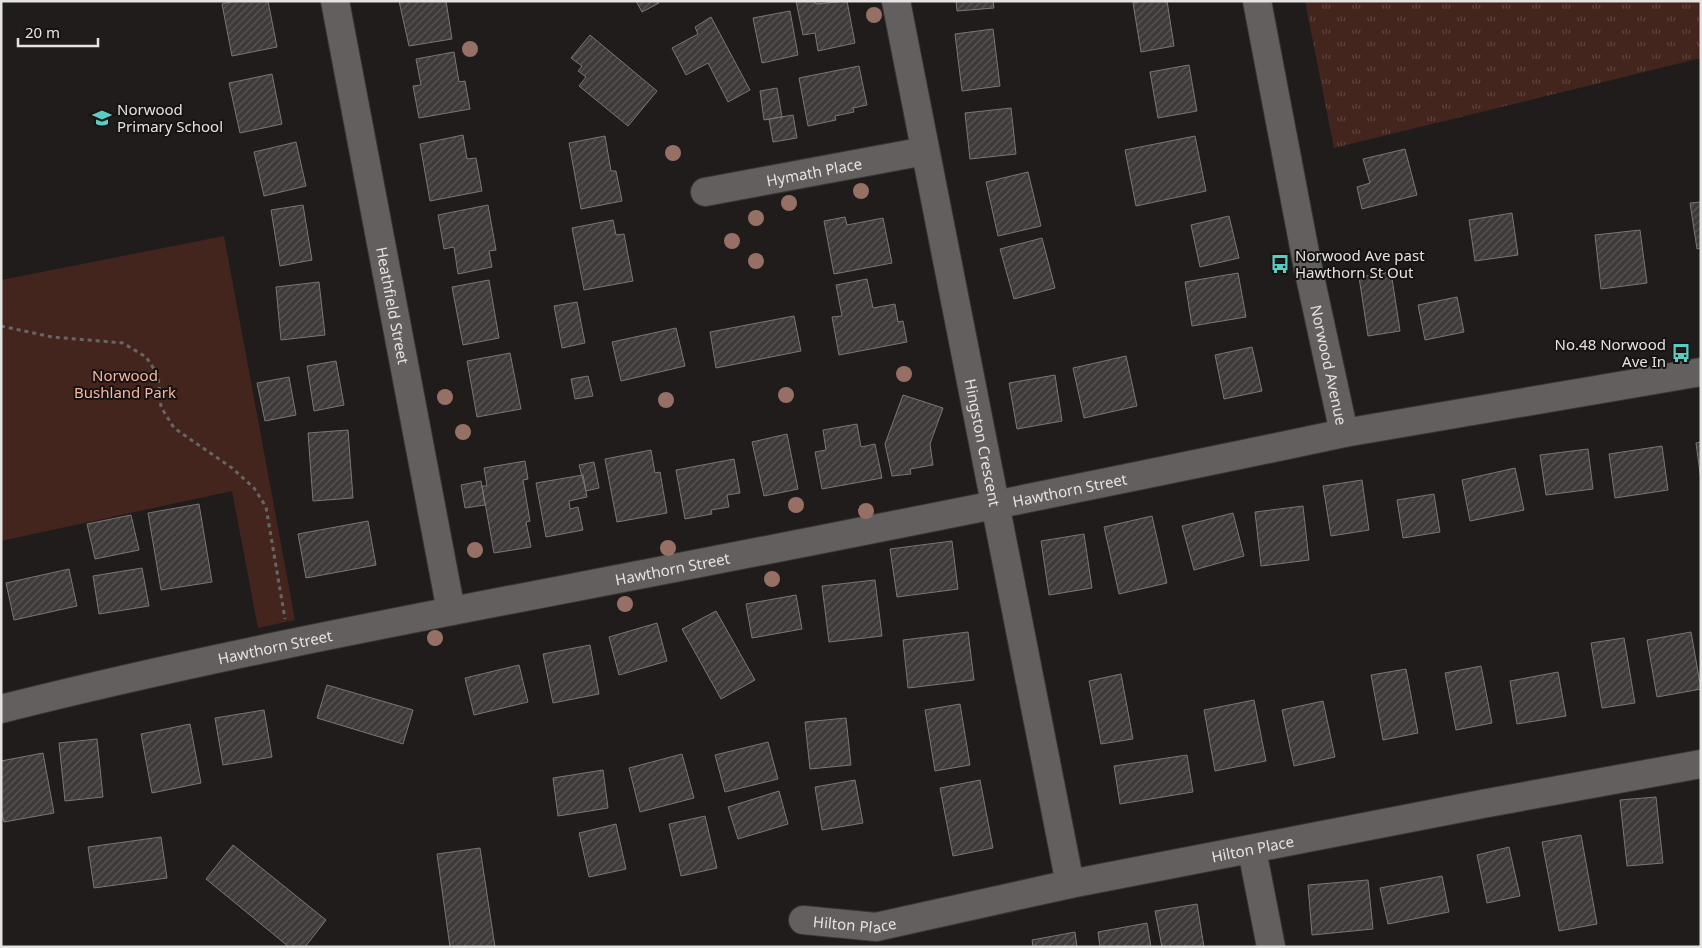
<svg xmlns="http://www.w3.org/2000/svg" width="1702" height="948" viewBox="0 0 1702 948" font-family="'Noto Sans',sans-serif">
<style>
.grass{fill:url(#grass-tufts)}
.green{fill:#43251d}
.building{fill:url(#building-hatch);stroke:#7a7674}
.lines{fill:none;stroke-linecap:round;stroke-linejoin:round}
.minor-casing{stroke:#393736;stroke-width:30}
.path{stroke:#686665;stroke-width:3;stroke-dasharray:4 4;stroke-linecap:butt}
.minor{stroke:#635f5e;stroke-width:28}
.tree{fill:#977065}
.labels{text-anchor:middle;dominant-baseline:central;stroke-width:4;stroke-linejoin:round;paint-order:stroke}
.poi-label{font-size:15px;fill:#e5e3e2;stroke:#161312;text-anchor:start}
.street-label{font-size:15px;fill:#e5e3e2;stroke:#161312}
.park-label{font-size:15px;fill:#fab5a2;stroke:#161312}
</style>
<defs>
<pattern id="grass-tufts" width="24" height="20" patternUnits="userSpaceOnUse" patternTransform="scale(1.25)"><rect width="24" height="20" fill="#43251d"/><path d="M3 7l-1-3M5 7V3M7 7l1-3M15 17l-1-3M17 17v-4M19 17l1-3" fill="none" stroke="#5e443e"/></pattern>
<pattern id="building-hatch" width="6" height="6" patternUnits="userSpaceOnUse" patternTransform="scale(1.25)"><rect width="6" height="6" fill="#3d3a39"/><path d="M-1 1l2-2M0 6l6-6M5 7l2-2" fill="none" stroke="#595655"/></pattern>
</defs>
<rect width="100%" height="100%" fill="#1f1c1b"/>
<path class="grass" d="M1305 1H1701V58L1334 148Z"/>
<path class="green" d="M224 236 295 620 258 628 232 491 1 541V280Z"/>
<path class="building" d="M234 1H268L277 47 232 56 222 4Z
M399 1H446L452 39 409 46Z
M636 1H658L659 3 642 12Z
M796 1H815L816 4 847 1 855 43 818 51 815 33 803 35Z
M956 1H993L994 8 957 11Z
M1140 1H1167L1174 46 1141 52 1133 3Z
M790 11 798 55 762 63 753 18Z
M711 17 750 90 728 102 708 63 686 75 672 48 698 34 695 27Z
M993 29 1000 86 962 91 955 34Z
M590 35 657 91 628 126 579 86 586 77 578 71 582 66 571 58Z
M454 52 459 82 465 81 470 109 419 118 413 86 421 85 416 59Z
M1189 65 1197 111 1158 118 1150 72Z
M859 66 867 105 853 108 854 112 835 116 836 120 808 126 799 78Z
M272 74 282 124 240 133 229 83Z
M777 88 782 117 764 120 760 91Z
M1011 108 1016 154 970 159 965 113Z
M793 115 797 138 773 142 769 119Z
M463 135 467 159 476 158 482 191 430 201 420 144Z
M605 136 611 171H616L622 201 581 209 569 143Z
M1195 136 1206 191 1136 206 1125 150Z
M296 142 306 186 264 196 254 152Z
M1405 149 1417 195 1362 209 1357 187 1370 183 1363 159Z
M1028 172 1041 226 998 236 986 182Z
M1701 202V248L1697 249 1690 203Z
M303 205 312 260 280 266 271 210Z
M488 205 496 250 489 251 492 267 458 274 454 247 444 249 438 215Z
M1512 213 1518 255 1475 261 1469 220Z
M1229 216 1239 258 1200 267 1191 225Z
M845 217 847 225 883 218 892 263 834 274 824 221Z
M613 220 616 235 624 234 633 281 584 290 572 228Z
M1640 230 1647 283 1601 289 1595 235Z
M1042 238 1055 288 1014 299 1000 249Z
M1391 272 1400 331 1368 336 1359 277Z
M1238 273 1246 317 1192 326 1185 282Z
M867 279 873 308 895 304 898 322 903 321 907 342 839 355 832 317 842 316 836 285Z
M489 280 499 338 463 345 452 287Z
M319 282 325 335 281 340 276 287Z
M1457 297 1464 332 1425 340 1418 305Z
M577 302 585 343 562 348 554 306Z
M794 316 801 351 716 368 710 332Z
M676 328 685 366 621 381 612 342Z
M1252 347 1262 391 1224 399 1215 355Z
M510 353 521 409 477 417 467 361Z
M1126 356 1137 406 1084 418 1073 368Z
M336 361 344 405 314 411 307 366Z
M1055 375 1062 421 1017 429 1009 383Z
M588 376 593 396 575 399 571 379Z
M289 377 296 415 265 421 257 383Z
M903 395 943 408 930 444 933 465 910 469 911 474 892 476 885 444Z
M857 424 861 447 875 444 882 478 822 489 815 452 826 450 823 430Z
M348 430 353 498 313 501 308 433Z
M787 434 798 489 764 496 752 442Z
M1701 442V480L1696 443Z
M1662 446 1668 490 1615 498 1609 454Z
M1588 449 1593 489 1546 495 1540 455Z
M651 450 655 473 660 472 667 513 617 522 605 459Z
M734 459 740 493 727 495 729 507 711 510 712 514 685 519 676 470Z
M525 461 528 479 523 480 530 521 526 522 531 547 494 553 482 486H487L484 468Z
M594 462 599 488 586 491 579 465Z
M1515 468 1524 510 1470 521 1462 480Z
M583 475 587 497 569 501 570 509 578 507 583 530 546 537 536 483Z
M1362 480 1369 530 1331 536 1323 486Z
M481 481 485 505 465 508 461 485Z
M1434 494 1440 532 1403 538 1397 500Z
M199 504 212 582 161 590 148 513Z
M1303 506 1309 560 1261 566 1255 512Z
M1233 513 1244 556 1194 570 1182 526Z
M131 515 139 550 95 559 87 524Z
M1152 516 1167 583 1119 594 1104 527Z
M368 521 376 565 306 578 298 534Z
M1084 534 1092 588 1049 595 1041 541Z
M952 541 958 589 897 597 890 549Z
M142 568 149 606 99 614 93 576Z
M69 569 77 606 14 620 6 583Z
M875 580 882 636 829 642 822 586Z
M796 595 802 629 752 638 746 604Z
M716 611 755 680 721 699 682 629Z
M657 623 667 661 619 675 609 637Z
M968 632 974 680 908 688 903 640Z
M1691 632 1701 689 1657 697 1647 640Z
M1624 638 1635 703 1602 708 1591 643Z
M590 645 599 694 553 703 543 654Z
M519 665 528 702 474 715 465 678Z
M1481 666 1492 723 1456 730 1445 673Z
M1406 669 1418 733 1383 740 1371 675Z
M1558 672 1566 716 1517 724 1510 681Z
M1121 674 1133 739 1101 744 1089 681Z
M327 685 413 710 403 744 317 718Z
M1254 700 1266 761 1215 771 1204 710Z
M1323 701 1335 757 1294 766 1282 710Z
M960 704 970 765 935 771 925 710Z
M264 710 272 757 223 765 215 718Z
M846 718 851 765 810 769 805 722Z
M190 724 201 783 152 793 141 734Z
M97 739 103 797 65 801 59 743Z
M768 742 778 779 725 792 715 755Z
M43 753 54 813 4 822 1 810V761Z
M682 754 694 798 640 812 629 768Z
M1187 755 1193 792 1120 804 1114 766Z
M603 770 608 808 558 816 553 778Z
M855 780 863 823 822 830 815 787Z
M980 780 993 848 953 856 940 788Z
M779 791 788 824 738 839 728 807Z
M1656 797 1663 863 1627 866 1620 800Z
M705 816 717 868 681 876 669 824Z
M616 824 626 869 589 877 579 833Z
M1581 835 1597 924 1559 931 1542 842Z
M161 837 167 878 94 888 88 847Z
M233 845 326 920 305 947H289L206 879Z
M1509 847 1520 896 1487 903 1477 855Z
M480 848 495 947H450L437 854Z
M1442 876 1449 912 1388 924 1380 888Z
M1368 880 1373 929 1312 935 1308 885Z
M1197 904 1204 947H1162L1155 911Z
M1147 923 1151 947H1100L1098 932Z
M1075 932 1077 947H1033L1032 940Z"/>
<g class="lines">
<g class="minor-casing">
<g id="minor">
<path id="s1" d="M335 1 451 611"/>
<path id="s2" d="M896 1 1070 884"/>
<path id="s3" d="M1257 1 1307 263 1344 433 1701 372"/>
<path id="s4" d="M705 192 925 151"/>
<path id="s5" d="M1 709C215 655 432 615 649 573 881 528 1113 482 1344 433"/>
<path d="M1252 850 1271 947"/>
<path id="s6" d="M803 920 876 927 1070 884 1482 804 1701 764"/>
</g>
</g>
<path class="path" d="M1 326 52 337 123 343 146 357 158 375 161 407 174 428 232 468 254 488 266 507 285 619"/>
<use href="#minor" class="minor"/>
</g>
<g class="tree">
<circle cx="874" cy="15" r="8"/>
<circle cx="470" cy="49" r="8"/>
<circle cx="673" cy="153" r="8"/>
<circle cx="861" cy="191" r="8"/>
<circle cx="789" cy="203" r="8"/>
<circle cx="756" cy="218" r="8"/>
<circle cx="732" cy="241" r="8"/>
<circle cx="756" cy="261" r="8"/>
<circle cx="904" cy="374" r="8"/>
<circle cx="786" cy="395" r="8"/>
<circle cx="445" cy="397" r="8"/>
<circle cx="666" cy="400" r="8"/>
<circle cx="463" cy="432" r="8"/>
<circle cx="796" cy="505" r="8"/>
<circle cx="866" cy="511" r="8"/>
<circle cx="668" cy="548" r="8"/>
<circle cx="475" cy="550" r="8"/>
<circle cx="772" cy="579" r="8"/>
<circle cx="625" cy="604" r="8"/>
<circle cx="435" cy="638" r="8"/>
</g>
<defs>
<g id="school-bare" transform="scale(1.5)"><path d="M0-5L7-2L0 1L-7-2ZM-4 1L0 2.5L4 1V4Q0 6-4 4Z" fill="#57cec1" stroke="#161312" stroke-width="2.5" paint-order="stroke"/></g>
<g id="bus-bare" transform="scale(1.5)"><path d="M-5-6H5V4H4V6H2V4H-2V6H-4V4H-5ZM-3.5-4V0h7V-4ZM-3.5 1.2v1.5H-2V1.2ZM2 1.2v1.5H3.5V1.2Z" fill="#57cec1" stroke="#161312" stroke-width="2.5" paint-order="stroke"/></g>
</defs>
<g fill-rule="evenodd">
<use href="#school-bare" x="102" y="118"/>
<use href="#bus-bare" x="1280" y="264"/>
<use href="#bus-bare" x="1681" y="353"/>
</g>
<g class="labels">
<g class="poi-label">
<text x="117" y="109">Norwood<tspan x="117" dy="17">Primary School</tspan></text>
<text x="1295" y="255">Norwood Ave past<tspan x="1295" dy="17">Hawthorn St Out</tspan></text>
<text x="1666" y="344" text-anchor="end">No.48 Norwood<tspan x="1666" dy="17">Ave In</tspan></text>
</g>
<g class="street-label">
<text stroke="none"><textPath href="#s4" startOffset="111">Hymath Place</textPath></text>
<text stroke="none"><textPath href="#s1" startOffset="310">Heathfield Street</textPath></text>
<text stroke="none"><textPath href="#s3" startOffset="371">Norwood Avenue</textPath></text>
<text stroke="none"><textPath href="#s2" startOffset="450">Hingston Crescent</textPath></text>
<text stroke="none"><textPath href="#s5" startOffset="1091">Hawthorn Street</textPath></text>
<text stroke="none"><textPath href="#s5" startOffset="686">Hawthorn Street</textPath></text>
<text stroke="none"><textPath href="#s5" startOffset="281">Hawthorn Street</textPath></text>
<text stroke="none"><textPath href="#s6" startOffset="458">Hilton Place</textPath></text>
<text stroke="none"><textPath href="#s6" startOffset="52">Hilton Place</textPath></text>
</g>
<g class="park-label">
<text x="125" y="375">Norwood<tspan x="125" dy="17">Bushland Park</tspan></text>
</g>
</g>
<rect width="1702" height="948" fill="none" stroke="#e5e3e2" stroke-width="5"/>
<path d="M18 38v8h80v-8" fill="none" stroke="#e5e3e2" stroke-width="2.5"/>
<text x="25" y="38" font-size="15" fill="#e5e3e2" stroke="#161312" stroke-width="4" paint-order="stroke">20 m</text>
</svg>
